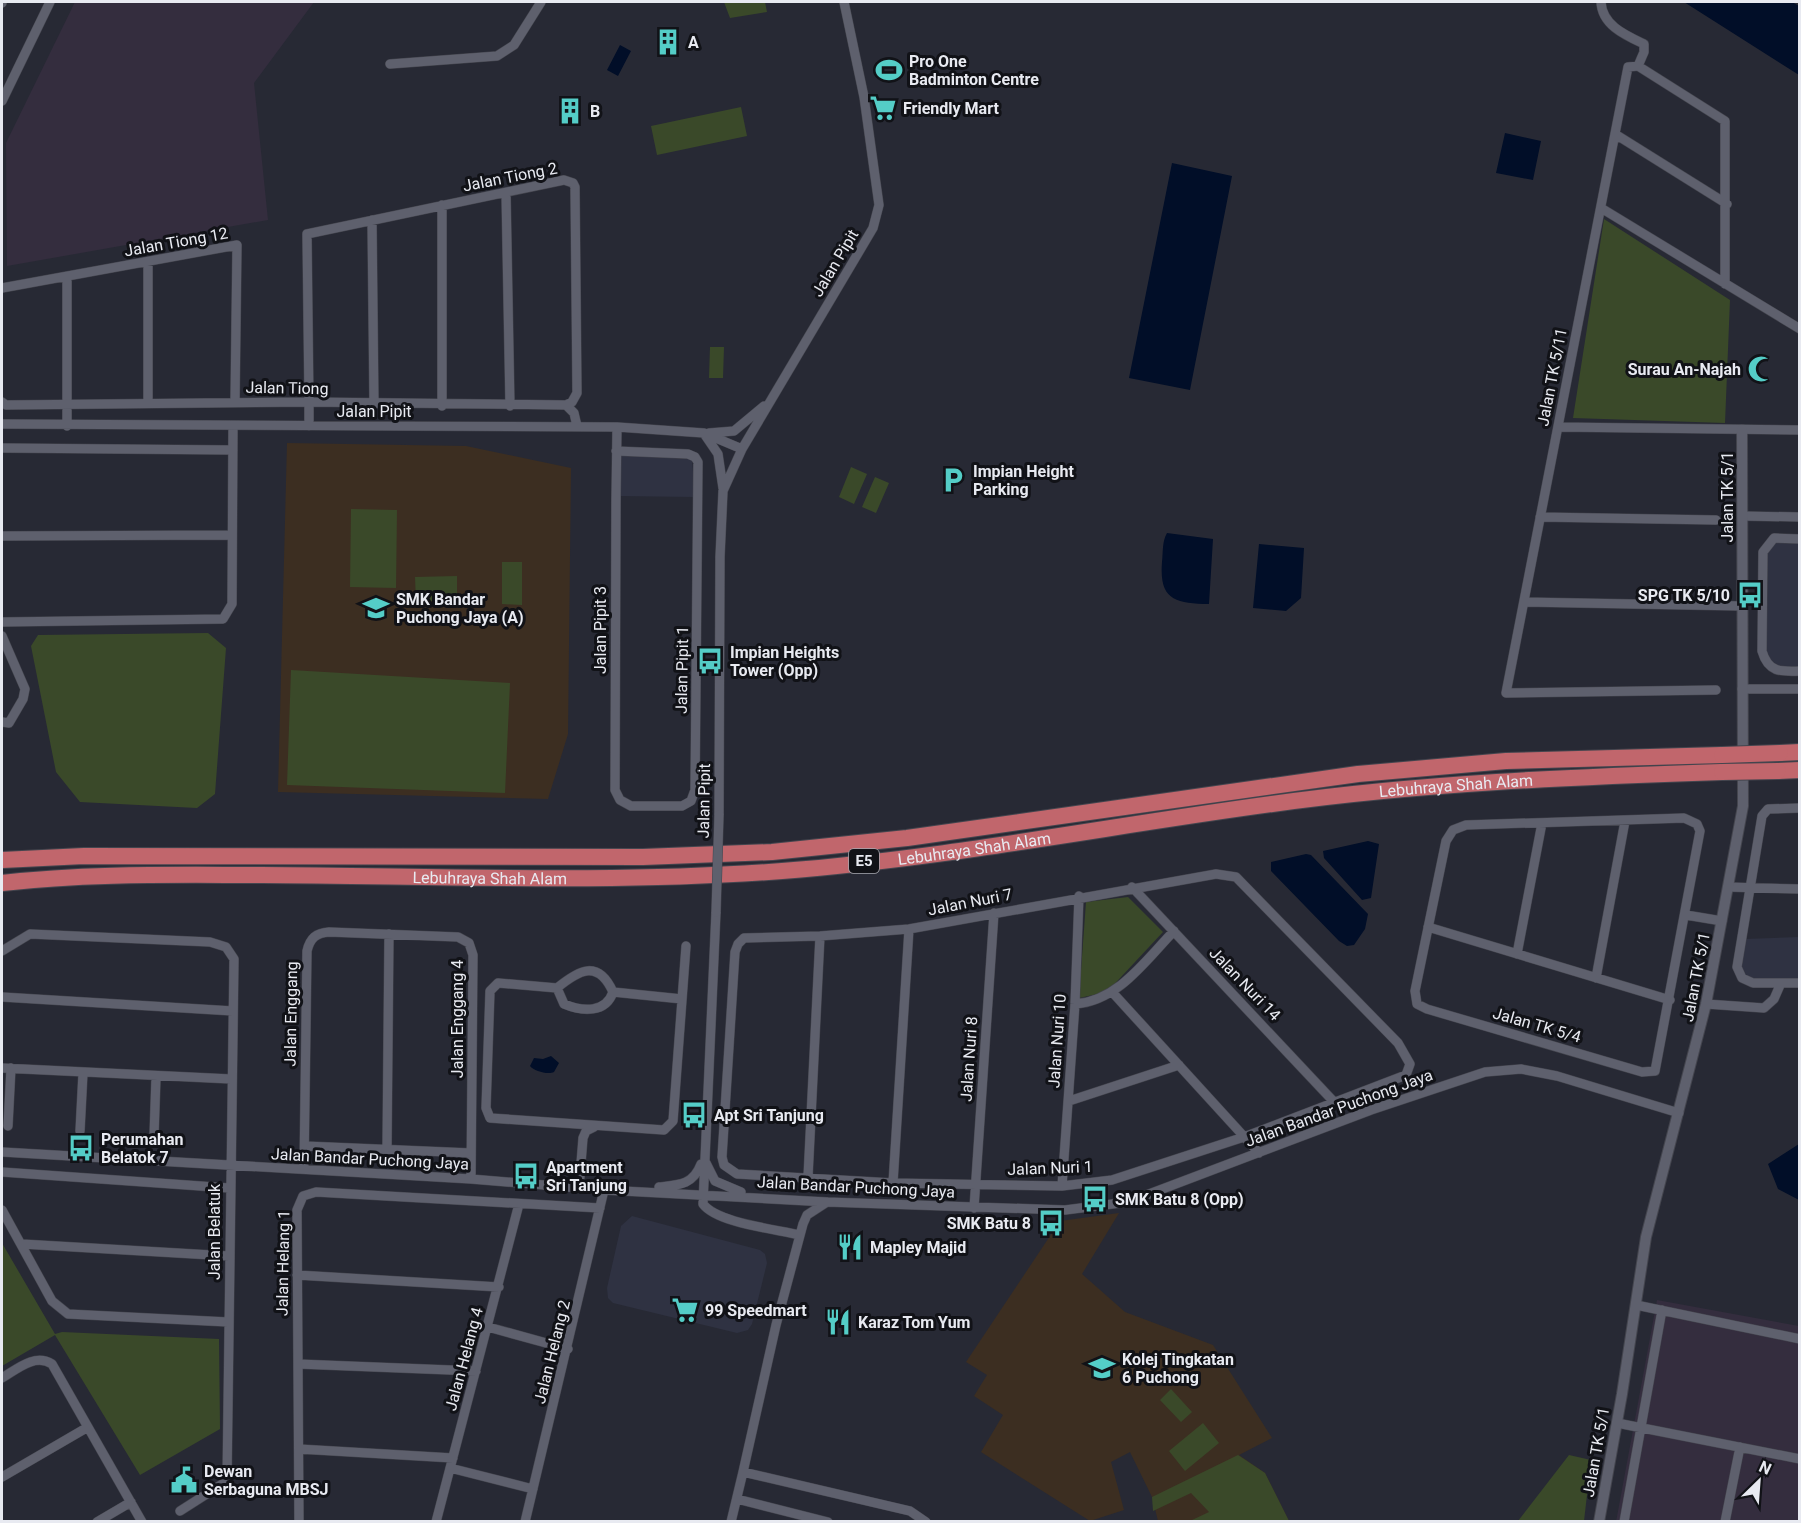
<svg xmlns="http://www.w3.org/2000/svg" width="1801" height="1523" viewBox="0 0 1801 1523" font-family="Roboto,sans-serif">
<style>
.built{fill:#2f3242}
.industrial{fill:#342d3e}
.education{fill:#3c2e21}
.green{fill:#3a4929}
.water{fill:#010e28}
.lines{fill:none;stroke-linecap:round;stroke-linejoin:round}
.minor-casing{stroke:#44454e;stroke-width:10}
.tertiary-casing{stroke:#44454e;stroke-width:12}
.motorway-casing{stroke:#44454e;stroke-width:18}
.minor{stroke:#5e606d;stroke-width:9}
.tertiary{stroke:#5e606d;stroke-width:10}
.motorway{stroke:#c1666c;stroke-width:16}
.minor-bridge-casing{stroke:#44454e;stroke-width:10;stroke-linecap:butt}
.motorway-bridge-casing{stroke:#44454e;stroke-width:18;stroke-linecap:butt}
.minor-bridge{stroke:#5e606d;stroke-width:9}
.motorway-bridge{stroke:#c1666c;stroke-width:16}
.labels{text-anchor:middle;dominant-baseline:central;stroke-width:6;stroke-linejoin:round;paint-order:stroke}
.shield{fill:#111217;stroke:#a8a9b0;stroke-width:1.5}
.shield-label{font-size:15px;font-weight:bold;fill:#e8eaf1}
.poi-label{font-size:16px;font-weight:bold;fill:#e8eaf1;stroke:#111217;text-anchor:start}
.street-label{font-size:16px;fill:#e8eaf1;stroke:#111217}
</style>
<rect width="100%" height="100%" fill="#272934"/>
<path class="built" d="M620 455 692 459 695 497 619 496Z
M1775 542 1799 543V668H1779L1768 659 1766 650 1768 553Z
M1799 937V979L1754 980 1744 975 1741 966 1745 939Z
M632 1216 760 1250 765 1254 767 1263 752 1324 748 1330 737 1333 613 1303 608 1298 607 1288 621 1226Z"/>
<path class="industrial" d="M75 2H314L254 83 268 220 7 266 6 143Z
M1657 1300 1799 1326V1521L1616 1522Z"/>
<path class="education" d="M287 443 466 446 571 468 568 734 548 799 278 792Z
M1119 1213 1082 1274 1125 1312 1213 1345 1272 1438 1239 1455 1265 1473 1289 1521H1158L1152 1497 1130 1452 1111 1462 1124 1510 1090 1521 981 1452 1003 1415 974 1396 987 1375 966 1362 1060 1221Z"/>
<path class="green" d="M724 2H765L767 12 730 18Z
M741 107 747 136 657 155 651 126Z
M1604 219 1730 300 1725 423 1573 418Z
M710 347H724L723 378H709Z
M851 467 867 474 854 504 839 497Z
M875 477 889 483 876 513 862 507Z
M351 509 397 510 396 588 350 587Z
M502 562H522V605L502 604Z
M457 576V601H416L415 577Z
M208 633 226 648 215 794 197 808 80 802 56 772 31 646 38 635Z
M291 670 510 683 505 793 287 785Z
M1128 897 1163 932 1107 992 1079 998 1086 902Z
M2 1243 55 1334 62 1332 219 1339 220 1429 140 1475 55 1335 2 1366Z
M1171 1389 1192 1412 1181 1422 1160 1400Z
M1203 1423 1219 1443 1185 1471 1169 1451Z
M1238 1455 1265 1473 1289 1521H1190L1209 1512 1191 1493 1153 1511 1152 1497Z
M1569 1455 1591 1460 1584 1521H1518Z"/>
<path class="water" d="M1684 2H1792L1799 6V75Z
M620 45 631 51 618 76 607 70Z
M1505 133 1541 141 1533 180 1496 173Z
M1172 163 1232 176 1190 390 1129 378Z
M1167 533 1213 539 1209 604C1175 603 1159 600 1162 562 1163 553 1162 541 1167 533Z
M1259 544 1304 548 1301 598 1286 611 1253 608Z
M1368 841 1379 844 1371 898 1362 900 1324 858 1323 851Z
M1306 854 1311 855 1368 914 1365 929 1354 945 1347 946 1339 941 1271 871V862Z
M551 1056 559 1063 554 1072C548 1075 534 1071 530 1066L534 1058 543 1059Z
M1799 1144V1200L1778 1189 1768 1164Z"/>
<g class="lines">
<g class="minor-casing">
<path id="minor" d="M1601 2C1602 25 1625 35 1644 44V52L1638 66
M2 3V2
M390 64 497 56 514 45 541 2
M2 101 50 2
M1615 134 1727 204
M506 193 510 406
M442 205V406
M1601 208 1800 329
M372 220 374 405
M148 262V403
M2 288 237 245 235 402
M2 402 6 405 309 402 566 405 572 402 577 393 575 187 573 183 564 180 307 234 309 402V426
M566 405 574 413 577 426
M2 424 617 427 704 433 742 449
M67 426V277
M1558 427 1800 430
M709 433 734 431 764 406
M705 435 718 454 723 488
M2 448 233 450
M616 451 688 454 695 457 698 462 695 790 691 801 682 806H631L620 800 615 790 616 499 617 427
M1742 516 1800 517
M1540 517 1716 520
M2 536 232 535
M1800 539 1774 538 1763 552 1762 651C1768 672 1780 672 1800 671
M1524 602 1742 606
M2 622 223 619 232 604 233 426
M2 636 25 689 23 699 9 723 2 722
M1742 689H1800
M1716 690 1506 693 1628 67 1638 66 1725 121V284
M1800 808 1768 809 1762 816 1737 967 1742 978 1753 983H1800
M719 815 720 557 723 491 742 449 873 228 879 205 864 97 844 2
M1684 818 1697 824 1700 831 1655 1071 1642 1072 1427 1009 1417 1004 1415 991 1446 841 1453 830 1466 825Z
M1216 874 1236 877 1398 1043 1410 1064 1406 1075 1244 1137 1112 1180 1062 1186 893 1183 737 1174 724 1165 722 1157 735 952 738 944 744 938 820 936 909 929Z
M1132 887 1335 1103
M1728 887 1800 889
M716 912 703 1204C717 1223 775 1229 800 1235
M1686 915 1722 921
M1428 927 1670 1000
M2 951 30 934 210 942 226 947 234 959 227 1481 180 1511
M1517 954 1542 823
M1596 978 1625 821
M557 988 564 1004C583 1012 606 1013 613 992 598 959 579 970 557 988L498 983 490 991 486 1108 490 1118 664 1130 673 1121 686 946
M613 992 682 999
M1113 993 1259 1153
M2 997 233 1011
M1075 1004C1118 1001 1145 961 1174 931
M1706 1004 1764 1008 1774 999 1781 983
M2 1068 231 1079
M1069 1101 1179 1065
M8 1126 11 1068
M80 1131 83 1073
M154 1136 156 1077
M305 1146 471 1153
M387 1149 389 934
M2 1152 471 1179 604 1190 827 1202 1065 1210 1128 1202 1371 1110 1485 1072 1521 1069 1557 1076 1679 1113
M706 1163 715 1181 741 1192
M304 1169 307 951C310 938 316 933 329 932L458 937 469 943 473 955 471 1179
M2 1172 229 1188
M808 1177 820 936
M893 1183 909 929
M1062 1186 1075 1004 1079 896
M659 1187C679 1185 693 1185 701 1164
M579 1188 583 1138 586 1131 594 1127
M827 1202 807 1215 803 1224 776 1325 743 1472 910 1511 926 1522
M974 1208 994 913
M2 1210 52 1301 68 1314 228 1322
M22 1244 229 1256
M297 1275 499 1287
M1636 1305 1800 1339
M488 1327 568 1349
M298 1364 476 1371
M2 1378C17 1369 35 1353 52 1364L142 1522
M1617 1423 1800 1459
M299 1449 453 1458
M450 1468 533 1489
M2 1477 88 1427
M737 1499 828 1522
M97 1522 131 1502
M299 1522 297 1210 303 1196 316 1192 600 1208
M436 1522 519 1204
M525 1522 604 1190
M731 1522 743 1472
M1624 1522 1662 1310
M1725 1522 1740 1447"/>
</g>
<g class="tertiary-casing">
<path id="tertiary" d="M1599 1522 1622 1394 1646 1237 1706 1004 1743 806 1742 430"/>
</g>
<g class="motorway-casing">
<g id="motorway">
<path d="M1780 753 1800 752"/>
<path d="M1778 771 1800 770"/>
<path d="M2 860 84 856 643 857 772 852 907 838 1358 774 1506 761 1722 755"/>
<path id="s1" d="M2 883C87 873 175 875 262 875 435 876 610 884 782 871 947 858 1109 826 1272 804 1421 783 1572 777 1722 772"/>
</g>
</g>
<use href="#minor" class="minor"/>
<use href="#tertiary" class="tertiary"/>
<use href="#motorway" class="motorway"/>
<g class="minor-bridge-casing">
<path id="minor-bridge" d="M716 912 719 815"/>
</g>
<g class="motorway-bridge-casing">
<path id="motorway-bridge" d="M1722 755 1780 753
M1722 772 1778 771"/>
</g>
<use href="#minor-bridge" class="minor-bridge"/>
<use href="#motorway-bridge" class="motorway-bridge"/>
</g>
<defs>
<g id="building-bare" transform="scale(2.07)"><path d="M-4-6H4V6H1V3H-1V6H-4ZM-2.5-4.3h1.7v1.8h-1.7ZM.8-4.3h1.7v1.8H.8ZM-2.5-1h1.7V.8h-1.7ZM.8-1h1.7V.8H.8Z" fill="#54cdc7" stroke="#111217" stroke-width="2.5" paint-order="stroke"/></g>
<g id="stadium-bare" transform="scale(2.07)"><path d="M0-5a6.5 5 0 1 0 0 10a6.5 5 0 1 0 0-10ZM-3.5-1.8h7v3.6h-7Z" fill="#54cdc7" stroke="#111217" stroke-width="2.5" paint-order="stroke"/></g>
<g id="supermarket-bare" transform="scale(2.07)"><path d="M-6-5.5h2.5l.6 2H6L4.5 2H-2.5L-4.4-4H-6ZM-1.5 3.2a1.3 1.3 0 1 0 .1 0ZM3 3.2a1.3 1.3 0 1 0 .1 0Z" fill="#54cdc7" stroke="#111217" stroke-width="2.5" paint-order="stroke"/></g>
<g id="mosque-bare" transform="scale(2.07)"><path d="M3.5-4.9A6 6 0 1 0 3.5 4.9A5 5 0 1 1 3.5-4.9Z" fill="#54cdc7" stroke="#111217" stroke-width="2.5" paint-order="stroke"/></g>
<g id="parking-bare" transform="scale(2.07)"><path d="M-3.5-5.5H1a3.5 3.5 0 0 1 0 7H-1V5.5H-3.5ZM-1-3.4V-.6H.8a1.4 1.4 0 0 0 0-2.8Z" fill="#54cdc7" stroke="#111217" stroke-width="2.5" paint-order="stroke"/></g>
<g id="bus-bare" transform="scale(2.07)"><path d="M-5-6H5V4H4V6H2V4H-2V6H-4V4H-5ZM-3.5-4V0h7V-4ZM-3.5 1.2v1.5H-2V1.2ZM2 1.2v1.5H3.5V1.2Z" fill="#54cdc7" stroke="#111217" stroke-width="2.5" paint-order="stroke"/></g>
<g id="school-bare" transform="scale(2.07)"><path d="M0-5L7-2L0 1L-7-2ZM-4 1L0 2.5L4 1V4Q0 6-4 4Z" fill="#54cdc7" stroke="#111217" stroke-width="2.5" paint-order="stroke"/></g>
<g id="restaurant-bare" transform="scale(2.07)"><path d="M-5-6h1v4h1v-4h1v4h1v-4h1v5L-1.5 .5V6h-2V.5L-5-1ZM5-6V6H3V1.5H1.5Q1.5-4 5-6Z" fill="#54cdc7" stroke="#111217" stroke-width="2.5" paint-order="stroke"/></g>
<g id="university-bare" transform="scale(2.07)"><path d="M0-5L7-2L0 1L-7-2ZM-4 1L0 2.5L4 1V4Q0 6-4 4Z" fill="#54cdc7" stroke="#111217" stroke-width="2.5" paint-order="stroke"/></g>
<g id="civic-bare" transform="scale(2.07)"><path d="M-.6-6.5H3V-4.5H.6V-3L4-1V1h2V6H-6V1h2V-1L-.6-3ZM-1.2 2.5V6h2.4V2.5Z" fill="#54cdc7" stroke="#111217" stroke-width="2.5" paint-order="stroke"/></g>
</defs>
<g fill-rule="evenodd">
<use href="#building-bare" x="668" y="42"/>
<use href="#stadium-bare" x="889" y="70"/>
<use href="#supermarket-bare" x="883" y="108"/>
<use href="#building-bare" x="570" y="111"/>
<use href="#mosque-bare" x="1761" y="369"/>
<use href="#parking-bare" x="953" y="480"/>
<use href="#bus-bare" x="1750" y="595"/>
<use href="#school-bare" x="376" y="608"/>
<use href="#bus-bare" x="710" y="661"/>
<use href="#bus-bare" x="694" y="1115"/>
<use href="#bus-bare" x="81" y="1148"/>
<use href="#bus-bare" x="526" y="1176"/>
<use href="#bus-bare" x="1095" y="1199"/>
<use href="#bus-bare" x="1051" y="1223"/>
<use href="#restaurant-bare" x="850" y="1247"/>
<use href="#supermarket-bare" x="685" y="1310"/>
<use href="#restaurant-bare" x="838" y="1322"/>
<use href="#university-bare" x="1102" y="1368"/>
<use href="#civic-bare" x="184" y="1480"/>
</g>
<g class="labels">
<rect class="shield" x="849" y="849" width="30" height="24" rx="4.5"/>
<g class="shield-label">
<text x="864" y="861">E5</text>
</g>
<g class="poi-label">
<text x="688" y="42">A</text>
<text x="909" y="61">Pro One<tspan x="909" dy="18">Badminton Centre</tspan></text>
<text x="903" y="108">Friendly Mart</text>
<text x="590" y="111">B</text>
<text x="1741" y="369" text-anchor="end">Surau An-Najah</text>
<text x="973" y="471">Impian Height<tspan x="973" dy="18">Parking</tspan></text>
<text x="1730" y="595" text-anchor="end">SPG TK 5/10</text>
<text x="396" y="599">SMK Bandar<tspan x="396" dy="18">Puchong Jaya (A)</tspan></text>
<text x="730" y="652">Impian Heights<tspan x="730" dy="18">Tower (Opp)</tspan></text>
<text x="714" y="1115">Apt Sri Tanjung</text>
<text x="101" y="1139">Perumahan<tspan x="101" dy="18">Belatok 7</tspan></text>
<text x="546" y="1167">Apartment<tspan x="546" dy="18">Sri Tanjung</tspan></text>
<text x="1115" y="1199">SMK Batu 8 (Opp)</text>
<text x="1031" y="1223" text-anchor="end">SMK Batu 8</text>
<text x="870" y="1247">Mapley Majid</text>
<text x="705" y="1310">99 Speedmart</text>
<text x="858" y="1322">Karaz Tom Yum</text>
<text x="1122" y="1359">Kolej Tingkatan<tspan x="1122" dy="18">6 Puchong</tspan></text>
<text x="204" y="1471">Dewan<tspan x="204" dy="18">Serbaguna MBSJ</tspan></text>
</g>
<g class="street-label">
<text transform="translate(510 177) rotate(-11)">Jalan Tiong 2</text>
<text transform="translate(176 242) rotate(-10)">Jalan Tiong 12</text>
<text transform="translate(835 263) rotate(-59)">Jalan Pipit</text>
<text transform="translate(1552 377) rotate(-79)">Jalan TK 5/11</text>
<text transform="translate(287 388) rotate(1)">Jalan Tiong</text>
<text x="374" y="411">Jalan Pipit</text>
<text transform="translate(1727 497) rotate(-90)">Jalan TK 5/1</text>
<text transform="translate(600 630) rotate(-90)">Jalan Pipit 3</text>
<text transform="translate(682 670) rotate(-89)">Jalan Pipit 1</text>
<text stroke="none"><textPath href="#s1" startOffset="1460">Lebuhraya Shah Alam</textPath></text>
<text transform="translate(704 801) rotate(-89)">Jalan Pipit</text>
<text stroke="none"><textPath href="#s1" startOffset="974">Lebuhraya Shah Alam</textPath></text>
<text stroke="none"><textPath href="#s1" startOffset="488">Lebuhraya Shah Alam</textPath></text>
<text transform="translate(970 902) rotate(-11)">Jalan Nuri 7</text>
<text transform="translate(1696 977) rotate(-79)">Jalan TK 5/1</text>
<text transform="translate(1245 984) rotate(46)">Jalan Nuri 14</text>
<text transform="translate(291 1014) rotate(-89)">Jalan Enggang</text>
<text transform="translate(457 1019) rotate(-90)">Jalan Enggang 4</text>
<text transform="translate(1537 1025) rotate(16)">Jalan TK 5/4</text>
<text transform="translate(1057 1041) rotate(-86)">Jalan Nuri 10</text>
<text transform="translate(969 1059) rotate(-86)">Jalan Nuri 8</text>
<text transform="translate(1339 1108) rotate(-20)">Jalan Bandar Puchong Jaya</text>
<text transform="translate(370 1159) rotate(3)">Jalan Bandar Puchong Jaya</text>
<text transform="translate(1050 1168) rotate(-2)">Jalan Nuri 1</text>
<text transform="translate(856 1187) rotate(3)">Jalan Bandar Puchong Jaya</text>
<text transform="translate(214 1232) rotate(-90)">Jalan Belatuk</text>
<text transform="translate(283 1263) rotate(-89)">Jalan Helang 1</text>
<text transform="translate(552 1352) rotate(-76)">Jalan Helang 2</text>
<text transform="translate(464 1359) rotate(-75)">Jalan Helang 4</text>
<text transform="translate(1596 1452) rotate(-80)">Jalan TK 5/1</text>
</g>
</g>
<rect width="1801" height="1523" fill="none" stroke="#e8eaf1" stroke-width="6"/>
<g transform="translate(1759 1481) rotate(25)" stroke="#111217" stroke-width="4.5" paint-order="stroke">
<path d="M0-4.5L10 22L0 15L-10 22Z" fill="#e8eaf1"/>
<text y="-9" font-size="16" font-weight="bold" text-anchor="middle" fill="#e8eaf1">N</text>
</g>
</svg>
